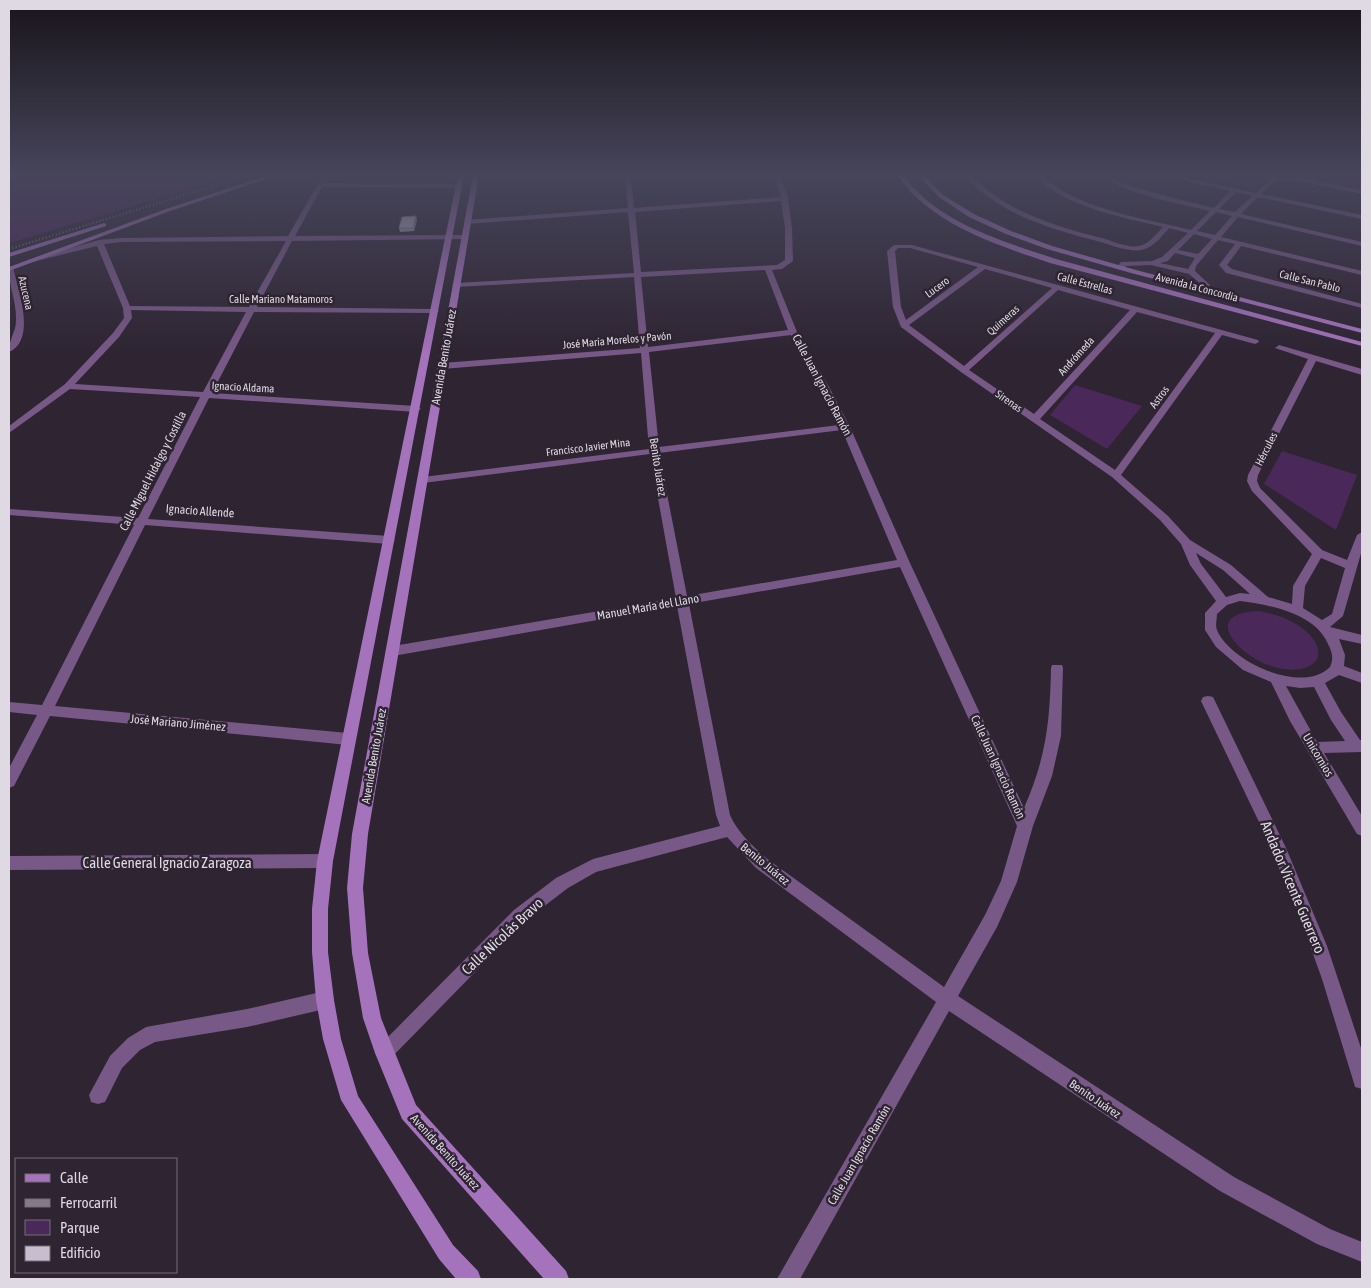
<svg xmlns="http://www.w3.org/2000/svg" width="1371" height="1288" viewBox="0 0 1371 1288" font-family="'Asap Condensed',sans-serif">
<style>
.green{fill:#4a2859}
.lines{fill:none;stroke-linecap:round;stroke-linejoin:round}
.minor{fill:#785886;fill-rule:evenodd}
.secondary{fill:#a572bc;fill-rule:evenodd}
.rail{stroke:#837b87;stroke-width:2;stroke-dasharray:1 2.5;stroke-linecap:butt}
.wall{fill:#aca2b2}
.shaded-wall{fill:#8c8491}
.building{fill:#c8bccf;stroke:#8c8491}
.labels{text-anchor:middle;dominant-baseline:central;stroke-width:5;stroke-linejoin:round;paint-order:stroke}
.far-street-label{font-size:11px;fill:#dfd9e3;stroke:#2e2432}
.street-label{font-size:12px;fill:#dfd9e3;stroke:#2e2432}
.near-street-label{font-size:15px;fill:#dfd9e3;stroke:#2e2432}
</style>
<rect width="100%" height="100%" fill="#2e2432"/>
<path class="green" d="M9 175H236L9 243Z
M1188 175H1270L1260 185 1253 188Z
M1293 175H1362V188L1296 176Z
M1075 385 1142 406 1107 449 1050 415Z
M1282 451 1357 475 1336 530 1264 484Z
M1259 611C1274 614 1289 618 1302 628 1332 651 1318 674 1283 669 1247 665 1193 613 1259 611Z"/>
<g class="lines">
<path class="minor" d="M323 175H329L324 183 459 184 462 186 459 188 322 187 295 236 464 235 467 237 464 239 292 241 257 307 435 309 439 311 435 313 254 312 212 393 416 406 421 409 416 412 209 398 148 519 389 536 395 540 389 544 145 525 55 706 348 733 353 735 355 739 353 743 348 745 50 716 14 786 9 788V768L37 715 9 712V702L42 705 134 525 9 515V509L138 518 200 397 70 389 9 433V426L65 384 113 333 124 318 123 308 97 246 32 262 28 260 99 240 121 238 288 236ZM286 241 249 307 130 306 104 244 121 242ZM131 310 246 312 203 392 75 384 119 337 132 318Z
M625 175H631L634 208 781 197 774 175H780L789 199 788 200 792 228 793 261 782 269 772 270 797 332 829 387 850 427 910 563 1024 808C1046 758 1050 722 1051 668L1052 665H1062L1063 668 1061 736 1052 776 1033 826 1017 882 997 927 958 996 1234 1177 1330 1229 1362 1242V1262L1317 1244 1220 1191 949 1011 800 1279H777L936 1002 756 868 727 837 596 872 568 888 526 920 390 1059 384 1062 378 1059 375 1053 378 1047 514 910 556 878 593 859 720 826 716 815 677 606 393 656 387 651 393 646 676 598 650 454 423 483 418 480 423 477 649 449 641 353 442 369 438 366 442 363 640 348 634 277 456 287 452 285 456 283 634 273 628 212 467 224 464 222 467 220 628 208ZM781 201 785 228V260L777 265 641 272 635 212ZM765 270 788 330 648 347 641 277ZM791 335 821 387 839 425 659 447 649 352ZM842 430 897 560 687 596 659 453ZM900 567 1017 826 1001 881 985 915 944 987 766 858C752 845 738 833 730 815L689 604Z
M964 175H971C1006 212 1057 227 1105 239 1115 242 1128 248 1139 246 1149 244 1156 234 1163 227 1119 216 1067 208 1033 175 1045 175 1056 187 1066 193 1105 213 1149 220 1191 230L1210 211C1179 203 1125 195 1101 175 1112 175 1120 183 1130 186 1158 194 1185 201 1214 208L1230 191 1161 175H1173L1256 193 1274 176 1297 177 1362 190V194L1297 181 1276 180 1261 194 1362 215V219L1258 197 1241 214 1362 242V246L1238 217 1221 237 1362 271V275L1241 246 1227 265 1232 269 1362 304V308L1226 273 1219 265 1235 244 1218 240 1196 266 1195 271 1210 285 1206 291H1200L1202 285 1189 274 1151 265 1126 266 1124 269H1118L1117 267 1121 262 1152 261 1162 257 1188 233 1169 228C1161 237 1154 247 1142 250 1129 252 1113 246 1101 242 1052 230 998 214 964 175ZM1236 192 1252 196 1235 212 1219 209ZM1216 212 1232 216 1215 235 1197 231ZM1194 234 1212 239 1198 254 1178 250ZM1175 253 1195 258 1188 269 1160 263 1168 261Z
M894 245H912L1258 340 1259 342 1255 344 1222 335 1121 475 1168 516 1190 540 1231 565 1268 597 1292 604 1293 586 1312 554 1252 491 1247 481 1248 475 1308 359 1275 348 1279 345 1362 369V375L1316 361 1258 475 1257 481 1260 488 1322 550 1347 560 1357 535 1362 532V550L1343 616 1330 627 1362 635V644L1339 639 1345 655 1344 666 1362 673V683L1339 675 1325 683 1341 712 1360 740H1362V752L1324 753 1362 816V836L1357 834 1290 721 1271 682 1243 670 1216 647 1205 630V613L1216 601 1190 565 1181 544 1160 520 1112 477 961 372 901 327 893 307 887 251ZM898 248H910L978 267 906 320 901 307 895 251ZM985 269 1052 288 964 366 909 325ZM1058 290 1130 310 1034 414 969 370ZM1137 312 1215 333 1115 470 1040 419ZM1196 553 1223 570 1250 594 1240 593 1226 597 1201 564ZM1321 558 1345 568 1332 614 1322 620 1303 608 1305 586ZM1240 601C1270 605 1315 613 1328 644 1332 652 1334 658 1330 667 1303 695 1230 662 1217 630 1215 625 1217 619 1217 614L1227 605ZM1286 686 1300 688 1314 687 1331 720 1345 741 1317 742Z
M9 266 13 268C18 288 37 340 9 352 8 341 16 332 16 321 17 302 8 285 9 266Z
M1208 696 1213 697 1215 701 1286 848 1327 946 1362 1051V1089L1355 1087 1353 1080 1322 979 1299 915 1259 822 1201 701 1203 697Z
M325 854 330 856 333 861 330 866 325 868 9 870V856Z
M325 991 331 994 334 1000 331 1006 325 1009 247 1027 155 1042 140 1050 122 1068 105 1102 98 1104 91 1102 89 1095 110 1056 128 1038 146 1027 247 1009Z"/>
<path class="secondary" d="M269 175H279L170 211 9 271V267L166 209Z
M458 175H464L333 861 328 909V952L334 1000 341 1039 358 1096 453 1245 478 1271 481 1279H456L439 1259 341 1100 323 1039 316 1000 312 952V909L317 861Z
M473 175H479L368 834 363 888 368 953 381 1018 416 1105 566 1271 569 1279H544L402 1119 375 1053 363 1018 352 953 347 888 352 834Z
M897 175H903C938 223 1002 241 1056 259L1362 342V346L1050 263C995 244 932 225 897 175Z
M918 175H924L943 195 974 214 1011 231 1052 246 1136 270 1362 329V333L1131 273 1047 249 1006 234 969 217 939 197Z
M104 223 106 224V226L9 257V253Z"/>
<path class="rail" d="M9 249 250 175"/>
</g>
<path class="wall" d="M417 220 414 231 400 232 399 228Z"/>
<path class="shaded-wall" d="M416 216 417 220 414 231 413 228Z"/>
<path class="building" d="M416 216 413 228H399L402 217Z"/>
<linearGradient id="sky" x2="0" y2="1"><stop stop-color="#19141c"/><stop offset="0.49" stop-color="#46455a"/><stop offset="1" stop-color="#46455a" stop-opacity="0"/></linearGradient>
<rect width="1371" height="355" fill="url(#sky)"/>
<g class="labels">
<g class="far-street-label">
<text transform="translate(1310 281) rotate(14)">Calle San Pablo</text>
<text transform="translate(1085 283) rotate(15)">Calle Estrellas</text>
<text transform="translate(937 287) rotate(-36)">Lucero</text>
<text transform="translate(1197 287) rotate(15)">Avenida la Concordia</text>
<text transform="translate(26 293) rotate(77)">Azucena</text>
<text x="281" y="299">Calle Mariano Matamoros</text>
<text transform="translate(1003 320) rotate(-42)">Quimeras</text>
<text transform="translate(617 340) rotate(-5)">José María Morelos y Pavón</text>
<text transform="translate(1076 356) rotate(-48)">Andrómeda</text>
<text transform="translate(243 387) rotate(3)">Ignacio Aldama</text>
<text transform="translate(1159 397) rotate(-54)">Astros</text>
<text transform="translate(1009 401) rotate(35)">Sirenas</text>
<text transform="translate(588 447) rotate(-7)">Francisco Javier Mina</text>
<text transform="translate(1266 449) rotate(-63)">Hércules</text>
</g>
<g class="street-label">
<text transform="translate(444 357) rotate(-80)">Avenida Benito Juárez</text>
<text transform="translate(822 385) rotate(62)">Calle Juan Ignacio Ramón</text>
<text transform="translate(658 467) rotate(81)">Benito Juárez</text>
<text transform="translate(153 471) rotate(-63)">Calle Miguel Hidalgo y Costilla</text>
<text transform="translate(200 511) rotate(4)">Ignacio Allende</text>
<text transform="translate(648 607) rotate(-10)">Manuel María del Llano</text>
<text transform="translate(178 723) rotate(5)">José Mariano Jiménez</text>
<text transform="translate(1318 755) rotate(59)">Unicornios</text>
<text transform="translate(374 756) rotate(-80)">Avenida Benito Juárez</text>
<text transform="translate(998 767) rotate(65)">Calle Juan Ignacio Ramón</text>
<text transform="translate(765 864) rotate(39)">Benito Juárez</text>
<text transform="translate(1095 1099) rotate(34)">Benito Juárez</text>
<text transform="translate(445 1152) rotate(48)">Avenida Benito Juárez</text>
<text transform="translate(859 1155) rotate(-60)">Calle Juan Ignacio Ramón</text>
</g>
<g class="near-street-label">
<text x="167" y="862">Calle General Ignacio Zaragoza</text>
<text transform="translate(1293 887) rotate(67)">Andador Vicente Guerrero</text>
<text transform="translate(502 936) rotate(-43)">Calle Nicolás Bravo</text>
</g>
</g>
<rect width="1371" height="1288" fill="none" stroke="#dfd9e3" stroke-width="20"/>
<rect x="15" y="1158" width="162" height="115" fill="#2e2432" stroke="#756c79"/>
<rect x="25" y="1174" width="25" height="8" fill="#a572bc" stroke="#756c79"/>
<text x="60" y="1183" font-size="15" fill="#dfd9e3">Calle</text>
<rect x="25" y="1199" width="25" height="8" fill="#837b87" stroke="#756c79"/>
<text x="60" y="1208" font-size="15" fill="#dfd9e3">Ferrocarril</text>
<rect x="25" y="1220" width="25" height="15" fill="#4a2859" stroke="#756c79"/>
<text x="60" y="1233" font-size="15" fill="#dfd9e3">Parque</text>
<rect x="25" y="1246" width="25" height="15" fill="#c8bccf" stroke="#756c79"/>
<text x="60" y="1258" font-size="15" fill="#dfd9e3">Edificio</text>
</svg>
